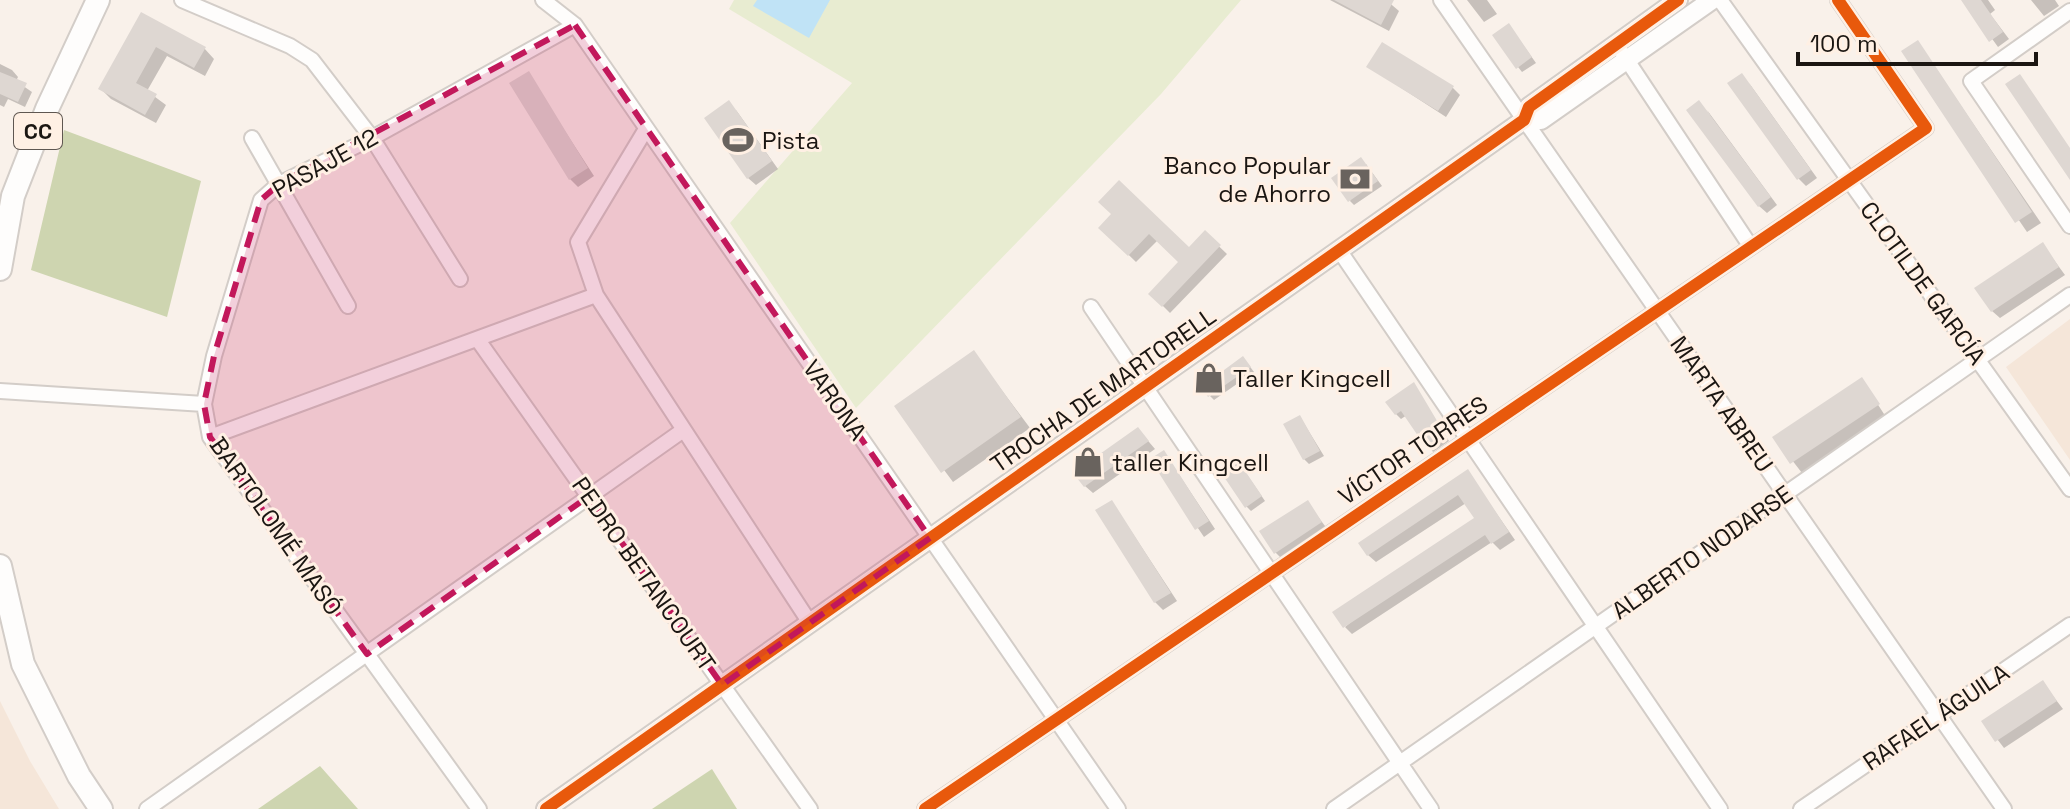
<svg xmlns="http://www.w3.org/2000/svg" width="2070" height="809" viewBox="0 0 2070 809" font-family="'Space Grotesk',sans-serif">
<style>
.built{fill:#f5e6d9}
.green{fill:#e8ecd1}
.forest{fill:#ced5b0}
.water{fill:#c0e3f6}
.shadow{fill:#0003}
.building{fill:#ded7d2}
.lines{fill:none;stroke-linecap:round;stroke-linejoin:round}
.minor-casing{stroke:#d3cdc8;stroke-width:18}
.tertiary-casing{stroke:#d3cdc8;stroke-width:22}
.primary-casing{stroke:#d3cdc8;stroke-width:26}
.minor{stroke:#fefdfc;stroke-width:14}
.tertiary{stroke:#fefdfc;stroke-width:18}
.primary{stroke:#fefdfc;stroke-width:22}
.cycleway-casing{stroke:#fff0e4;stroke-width:17}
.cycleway{stroke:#e8590c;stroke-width:12}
.marked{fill:#c2185b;fill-opacity:0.2;stroke:#c2185b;stroke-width:6;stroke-dasharray:16 10;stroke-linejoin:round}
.labels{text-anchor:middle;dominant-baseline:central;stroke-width:6;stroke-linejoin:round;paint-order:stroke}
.shield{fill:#fff0e4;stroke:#5f5751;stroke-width:2}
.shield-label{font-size:22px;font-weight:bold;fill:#1b1612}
.poi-label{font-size:24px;fill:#1b1612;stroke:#fff0e4;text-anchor:start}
.street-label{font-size:24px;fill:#1b1612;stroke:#fff0e4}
</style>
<rect width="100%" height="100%" fill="#f9f1ea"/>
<path class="built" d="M2070 319V460L2006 367Z
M0 701 30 761 59 809H0Z"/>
<path class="green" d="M734 0H1241L1161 94 856 408 730 223 852 83 729 9Z"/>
<path class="forest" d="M64 130 201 181 167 317 31 270Z
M320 766 358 809H258Z
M712 769 737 809H652Z"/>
<path class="water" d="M757 0H830L809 38 753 6Z"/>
<path class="shadow" d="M1330 0H1386L1399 11 1389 31Z
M1467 0H1487L1497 14 1484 22Z
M1964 0H1988L1995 10 1990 14 2009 39 1998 47Z
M2031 0H2055L2059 6 2044 16Z
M141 15 204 48 214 59 205 76 167 56 147 91 166 105 156 123 111 99 101 89Z
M1513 31 1536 63 1522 72 1518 67Z
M1918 43 2041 223 2027 232 1904 52Z
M0 64 12 70 18 77 16 81 32 92 25 107 8 99 4 107 0 105Z
M1369 67 1452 87 1460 95 1446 117Z
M528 74 594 176 578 187 570 179Z
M1749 83 1817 178 1806 186 1799 179Z
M736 110 778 169 756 185 748 178Z
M1707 110 1777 205 1767 213 1759 206Z
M1366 164 1382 186 1354 205 1350 201Z
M1114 215 1189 250 1205 233 1227 254 1170 313 1151 294 1181 262 1158 240 1136 262 1101 228Z
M2043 245 2065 275 2000 318 1992 311Z
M974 353 1030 428 953 482 897 407Z
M1248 364 1254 372 1214 400 1210 396Z
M1862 380 1884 414 1889 415 1802 473 1775 438Z
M1414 385 1449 441 1433 452 1407 415 1401 419 1396 414Z
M1300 417 1324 456 1309 464 1304 459Z
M1138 429 1155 449 1093 493 1085 486Z
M1164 452 1215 529 1204 537 1152 460Z
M1243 469 1265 501 1251 511 1246 506Z
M1467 471 1515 540 1500 550 1492 542 1352 634 1345 627 1476 519 1466 503 1376 562 1368 555Z
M1112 502 1177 601 1163 610 1155 602Z
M1307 502 1328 530 1283 560 1275 552Z
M2043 683 2063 709 2004 748 1984 722Z"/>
<path class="building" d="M1334 0H1394L1381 25Z
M1961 0H1981L2003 32 1989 42Z
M141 12 206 47 194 68 156 47 136 83 157 94 145 115 98 89Z
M1509 23 1532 57 1516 69 1492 35Z
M1918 40 2032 212 2015 223 1901 51Z
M1382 42 1454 86 1438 111 1366 67Z
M529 71 588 168 569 180 509 83Z
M0 72 27 83 18 102 0 94Z
M1742 73 1811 170 1797 180 1727 83Z
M2020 74 2070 148V180L2005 84Z
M729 100 772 161 747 179 704 118Z
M1699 100 1771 197 1758 207 1686 110Z
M1361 157 1378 181 1348 202 1331 178Z
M1119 180 1189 247 1205 230 1221 245 1162 307 1148 294 1178 262 1149 234 1128 256 1098 228 1111 214 1098 202Z
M2043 242 2059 267 1991 312 1974 288Z
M974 350 1021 417 941 473 894 406Z
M1243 356 1251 367 1208 397 1201 387Z
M1862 377 1880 404 1790 464 1772 437Z
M1414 382 1446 436 1427 449 1401 411 1395 415 1385 402Z
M1300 415 1320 451 1303 460 1283 424Z
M1138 427 1149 441 1084 487 1073 473Z
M1164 450 1209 521 1195 530 1150 459Z
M1239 462 1262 496 1245 508 1222 474Z
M1468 469 1509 532 1491 544 1485 535 1343 628 1332 612 1474 518 1458 495 1367 556 1358 543Z
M1112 500 1171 593 1154 603 1095 510Z
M1308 500 1322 522 1274 554 1259 531Z
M2043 680 2057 701 1995 742 1981 721Z"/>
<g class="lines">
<g class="minor-casing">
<path id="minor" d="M182 0 290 46 312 60 372 138 460 279
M543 0 575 25 1118 809
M1441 0 2004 809
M1720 0 2070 489
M2070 11 1971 81 2070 226
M1623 54 1751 247
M646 129 578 242 596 295 810 623
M252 138 348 306
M1339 250 1720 809
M1091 307 1431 809
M478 340 810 809
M0 391 204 404
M210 437 596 295
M147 809 682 431
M479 809 210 437 204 404 214 356 261 200 279 184 372 138 575 25
M925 809 1926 128 1838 0
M1334 809 2070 295
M1801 809 2070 625"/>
</g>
<g class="tertiary-casing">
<path id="tertiary" d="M1524 120H1541L1712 0
M546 809 1524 120 1529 107 1678 0"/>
</g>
<g class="primary-casing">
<path id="primary" d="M0 269 13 196 47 109 98 0
M0 566 23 664 79 776 101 809"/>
</g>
<use href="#minor" class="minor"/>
<use href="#tertiary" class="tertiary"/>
<use href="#primary" class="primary"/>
<g class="cycleway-casing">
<path id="cycleway" d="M546 809 1524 120 1529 107 1678 0
M925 809 1926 128 1838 0"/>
</g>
<use href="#cycleway" class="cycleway"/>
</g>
<path class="marked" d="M575 25 930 538 722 685 589 496 367 654 210 437 204 404 214 356 261 200 279 184Z"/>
<defs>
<g id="stadium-bare" transform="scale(2.4)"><path d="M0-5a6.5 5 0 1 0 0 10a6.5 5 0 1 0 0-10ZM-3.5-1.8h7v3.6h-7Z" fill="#69635e" stroke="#fff0e4" stroke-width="2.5" paint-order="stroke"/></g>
<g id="bank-bare" transform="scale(2.4)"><path d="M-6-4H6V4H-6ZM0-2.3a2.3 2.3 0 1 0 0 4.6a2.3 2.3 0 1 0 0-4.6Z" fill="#69635e" stroke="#fff0e4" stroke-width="2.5" paint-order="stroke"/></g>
<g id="shop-bare" transform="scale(2.4)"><path d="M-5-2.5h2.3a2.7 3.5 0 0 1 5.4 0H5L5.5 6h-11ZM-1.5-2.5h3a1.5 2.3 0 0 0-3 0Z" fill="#69635e" stroke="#fff0e4" stroke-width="2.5" paint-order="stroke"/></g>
</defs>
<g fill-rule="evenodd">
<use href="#stadium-bare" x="738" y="140"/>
<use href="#bank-bare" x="1355" y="179"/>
<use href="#shop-bare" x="1209" y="378"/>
<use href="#shop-bare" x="1088" y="462"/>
</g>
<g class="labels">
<rect class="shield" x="14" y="113" width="48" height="36" rx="6"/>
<g class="shield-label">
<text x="38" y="131">CC</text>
</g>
<g class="poi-label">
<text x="762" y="140">Pista</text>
<text x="1331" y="165" text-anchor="end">Banco Popular<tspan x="1331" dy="28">de Ahorro</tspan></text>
<text x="1233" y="378">Taller Kingcell</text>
<text x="1112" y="462">taller Kingcell</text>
</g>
<g class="street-label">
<text transform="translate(325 163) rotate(-29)">PASAJE 12</text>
<text transform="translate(1923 283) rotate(54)">CLOTILDE GARCÍA</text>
<text transform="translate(1103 390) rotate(-35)">TROCHA DE MARTORELL</text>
<text transform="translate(835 400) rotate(55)">VARONA</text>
<text transform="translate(1722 404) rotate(55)">MARTA ABREU</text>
<text transform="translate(1413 450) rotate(-34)">VÍCTOR TORRES</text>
<text transform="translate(276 526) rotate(55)">BARTOLOMÉ MASÓ</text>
<text transform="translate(1702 552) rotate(-35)">ALBERTO NODARSE</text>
<text transform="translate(644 574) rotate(55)">PEDRO BETANCOURT</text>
<text transform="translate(1936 717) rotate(-34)">RAFAEL ÁGUILA</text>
</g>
</g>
<path d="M1798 52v12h238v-12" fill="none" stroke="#1b1612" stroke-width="4"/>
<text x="1810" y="52" font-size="24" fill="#1b1612" stroke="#fff0e4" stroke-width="6" paint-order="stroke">100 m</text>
</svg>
